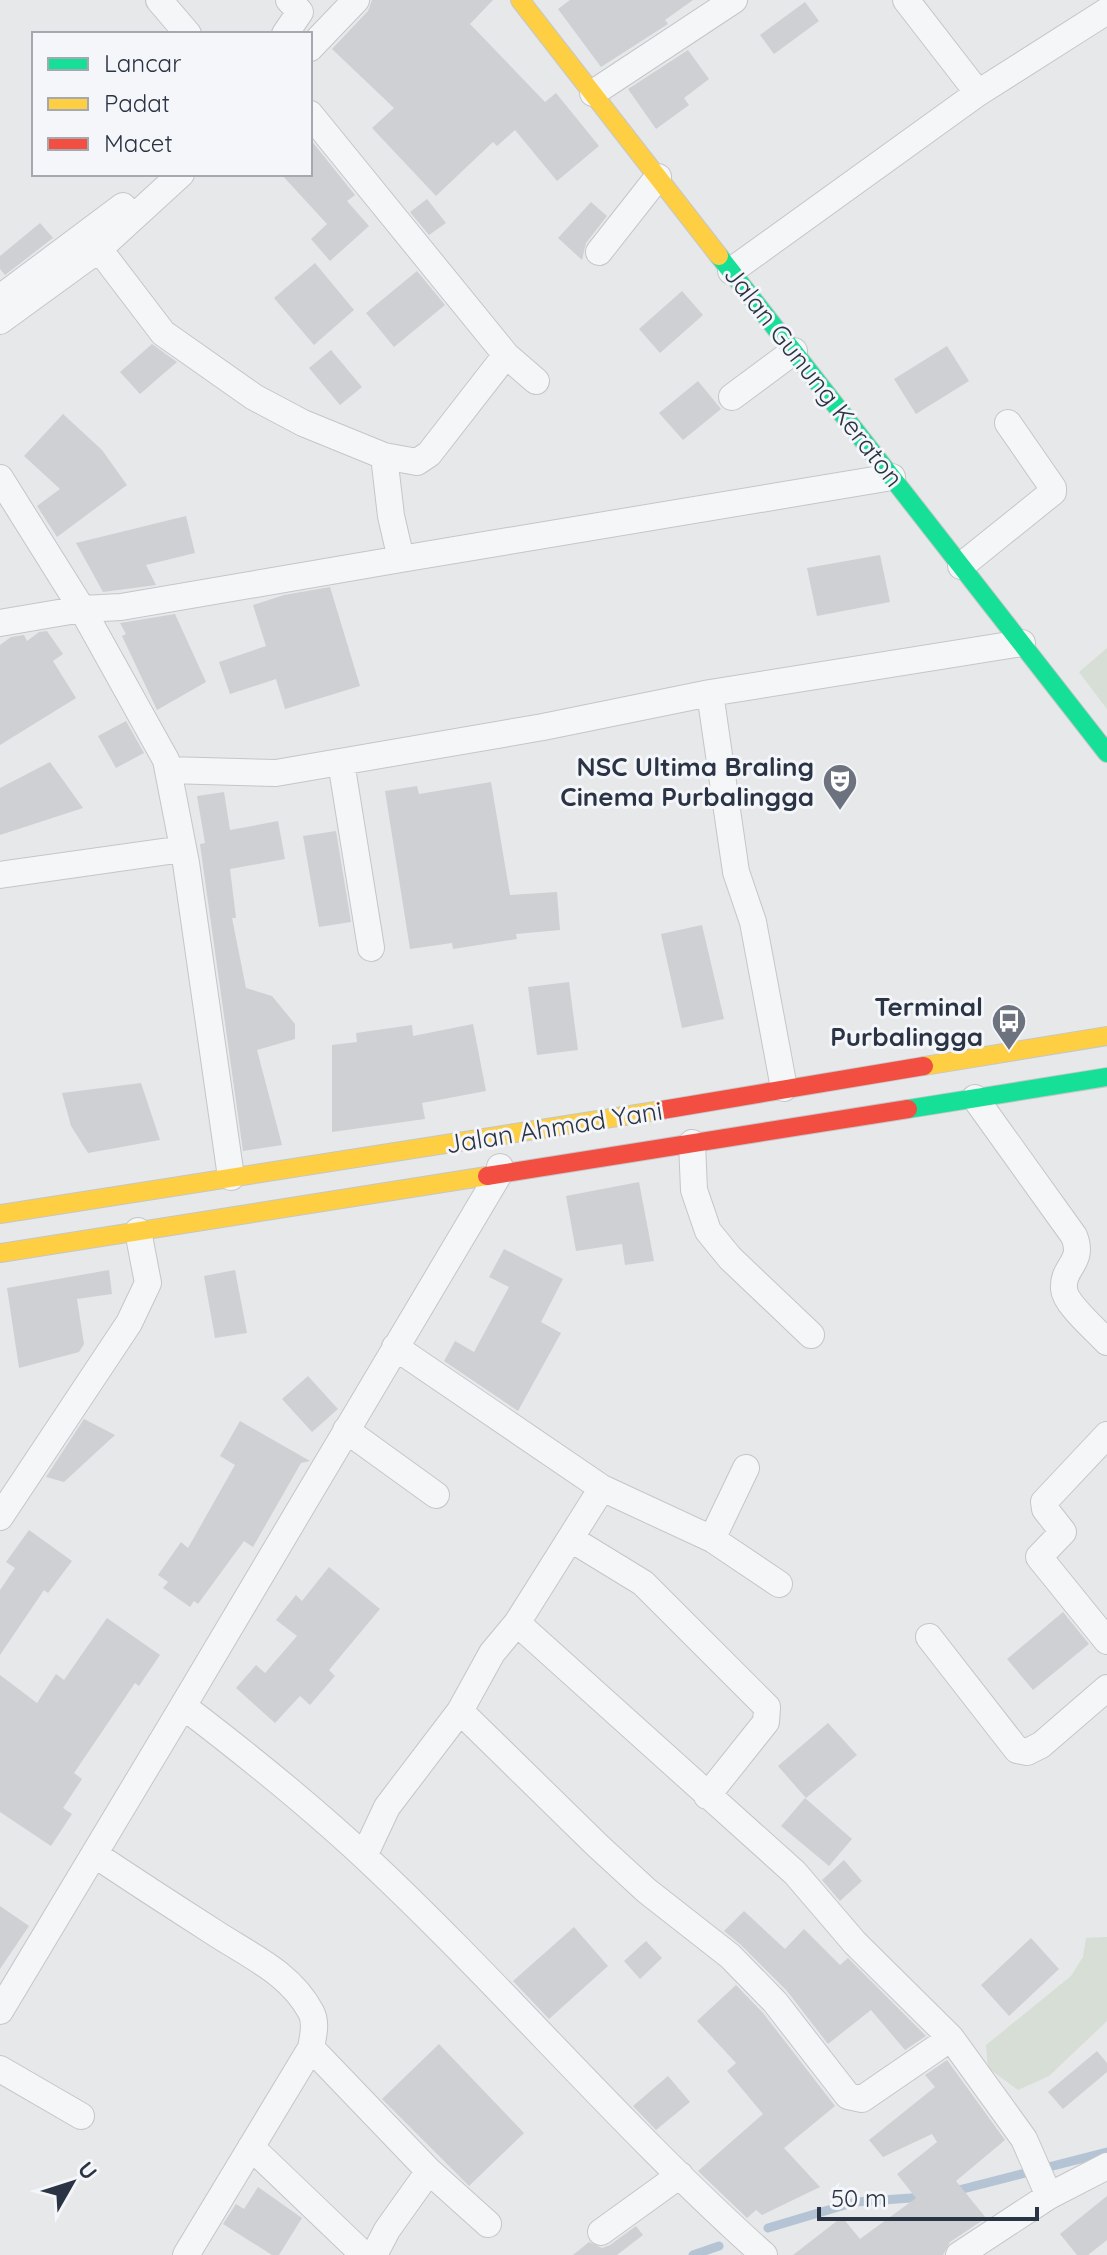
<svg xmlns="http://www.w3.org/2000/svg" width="1107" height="2255" viewBox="0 0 1107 2255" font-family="Quicksand,sans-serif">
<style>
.green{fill:#d6ded6}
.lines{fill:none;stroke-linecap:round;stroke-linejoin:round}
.stream{stroke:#b4c4d5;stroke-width:9}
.building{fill:#ced0d3}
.street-casing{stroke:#c4c6c8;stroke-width:28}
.fast-casing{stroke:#c4c6c8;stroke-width:20}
.slow-casing{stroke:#c4c6c8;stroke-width:20}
.jam-casing{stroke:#c4c6c8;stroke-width:20}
.street{stroke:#f5f6f7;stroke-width:26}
.fast{stroke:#16e098;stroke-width:18}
.slow{stroke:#ffcf43;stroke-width:18}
.jam{stroke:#f24e42;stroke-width:18}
.labels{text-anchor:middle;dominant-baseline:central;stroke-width:6;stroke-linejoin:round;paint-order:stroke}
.street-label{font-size:26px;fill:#2b3445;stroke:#f4f6f9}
.poi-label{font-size:26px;font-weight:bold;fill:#2b3445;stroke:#f4f6f9;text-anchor:end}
</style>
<rect width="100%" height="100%" fill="#e6e8ea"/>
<path class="green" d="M1107 648V709L1079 672Z
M1107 1937V2021L1049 2076 1018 2090 988 2068 986 2045 1071 1976 1083 1957 1086 1938Z"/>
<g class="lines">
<path class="stream" d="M951 2192 1107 2152
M768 2228 855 2202 925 2197
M693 2255 719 2246"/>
</g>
<path class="building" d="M372 0H493L470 24 545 102 556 93 599 146 557 181 515 130 497 146 493 142 436 196 372 128 394 108 332 49 368 11Z
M570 0H693L665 20 668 24 601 67 558 9Z
M805 2 819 21 774 54 760 35Z
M688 50 709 79 684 98 689 105 656 129 628 89Z
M310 139 355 195 347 201 369 226 330 261 311 239 327 224 281 174H310Z
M427 199 446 223 429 235 410 212Z
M591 202 607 216 586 243 582 260 558 238Z
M40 223 53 238 5 275 0 269V256Z
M315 263 354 310 314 345 274 298Z
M417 271 445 305 394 347 366 313Z
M682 291 703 315 660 353 639 329Z
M152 344 177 362 140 394 120 372Z
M947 346 969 381 916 414 894 379Z
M331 350 362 387 340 405 309 368Z
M698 381 721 409 683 440 659 413Z
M63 414 102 450 127 485 57 537 37 506 60 489 24 456Z
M186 516 195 553 146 565 156 585 103 592 76 543Z
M880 555 890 602 817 616 807 568Z
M330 587 360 686 285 709 276 679 230 694 219 662 266 646 253 605 284 595Z
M175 614 206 682 157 710 122 636 126 634 120 623Z
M47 631 63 654 53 661 76 698 0 745V645L11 637 24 635 27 641 39 632Z
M126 721 144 753 116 768 98 736Z
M50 762 83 808 0 835V788Z
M491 782 510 895 557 892 560 930 516 934 517 939 453 949 452 943 410 949 385 791 417 786 419 794Z
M224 792 230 830 278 821 285 859 230 869 236 918H232L246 988 272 996 295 1024V1039L257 1050 282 1145 243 1151 203 866 200 844 205 843 197 796Z
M336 831 351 922 319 927 303 836Z
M702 925 724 1019 682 1028 661 934Z
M569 982 578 1050 537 1055 528 987Z
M473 1024 486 1091 422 1103 425 1119 332 1132V1045L357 1042 356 1033 412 1025 413 1036Z
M141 1083 160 1140 88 1153 71 1126 62 1093Z
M639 1182 654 1261 625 1265 622 1244 576 1251 566 1196Z
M504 1249 563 1279 541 1322 561 1333 518 1411 444 1361 455 1341 474 1352 509 1287 489 1277Z
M109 1270 112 1294 77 1299 84 1344 79 1352 19 1368 7 1288Z
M235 1270 247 1333 215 1338 204 1276Z
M308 1376 338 1409 312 1432 282 1399Z
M84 1419 115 1435 64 1482 46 1477Z
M240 1421 310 1461 301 1463 253 1547 244 1541 198 1604 194 1601 190 1607 163 1588 168 1582 158 1575 181 1542 188 1548 235 1465 220 1456Z
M29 1530 72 1561 48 1593 44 1590 0 1655V1590L15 1568 6 1562Z
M329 1567 380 1609 329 1670 335 1676 310 1705 300 1696 275 1723 236 1688 256 1665 265 1673 297 1636 276 1620 296 1595 302 1601Z
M1063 1612 1089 1644 1033 1690 1007 1659Z
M107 1618 160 1655 139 1686 135 1683 74 1773 82 1779 63 1808 72 1814 51 1846 0 1812V1675L37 1703 56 1674 64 1680Z
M828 1723 857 1755 806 1798 778 1766Z
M805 1798 852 1839 829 1866 781 1826Z
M844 1860 862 1881 840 1901 822 1880Z
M0 1906 29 1926 0 1969Z
M744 1911 785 1949 804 1929 840 1965 848 1958 926 2036 905 2050 871 2010 828 2044 787 1991 741 1945 724 1931Z
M574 1927 608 1966 549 2019 513 1981Z
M1031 1938 1059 1969 1009 2016 981 1985Z
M646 1941 662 1958 640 1979 624 1961Z
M736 1985 763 2013 835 2106 784 2148 820 2187 762 2215 756 2210 747 2218 698 2171 763 2114 727 2071 736 2063 697 2021Z
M439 2044 524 2133 469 2186 382 2099Z
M1097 2051 1107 2063V2072L1063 2109 1048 2092Z
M947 2060 1005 2140 956 2181 986 2218 950 2242 943 2255H793L842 2217 860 2239 916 2198 897 2174 937 2142 932 2134 883 2157 869 2140 935 2087 925 2075Z
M668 2076 690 2102 656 2130 633 2106Z
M258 2187 302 2218 279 2255H272L223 2224 236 2204 244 2209Z
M1107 2196V2240L1088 2255H1077L1060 2234Z
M636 2226 643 2235 617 2255H573L589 2242 602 2248 610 2245Z"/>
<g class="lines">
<g class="street-casing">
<path id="street" d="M159 0 188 34
M906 0 978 93
M285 34 300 12 289 0
M310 48 356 0
M593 93 734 0
M310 114 506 355 536 381
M99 249 163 333 254 397 303 423 384 456 391 516 401 559 121 607 82 609 166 760 186 863 231 1177
M599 252 658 177
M731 271 978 93 1107 11
M0 298 123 206
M0 321 99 249 181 174
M732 397 794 351
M384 456 417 462 429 454 506 355
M0 478 82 609 0 623
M401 559 892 477
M961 566 1053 492V488L1008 423
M710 693 736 872 753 922 784 1088
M341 762 371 948
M168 770 276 773 543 727 710 693 1022 643
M0 875 183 849
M975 1098 1074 1236C1085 1263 1062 1266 1064 1289 1065 1304 1096 1330 1107 1342
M692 1143 694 1190 708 1231 730 1258 811 1335
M500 1167 499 1174 183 1706C246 1754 307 1803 365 1857 502 1985 624 2130 764 2255
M395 1347 602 1488 712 1539 779 1584
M346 1430 436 1495
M1107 1435 1044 1502 1045 1509 1063 1532 1039 1557 1107 1641
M602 1488 517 1623 492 1653 460 1711 598 1846 647 1891 730 1956 775 2002 848 2096 862 2099 951 2038
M0 1517 129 1323 148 1283 138 1231
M571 1539 643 1583 767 1707 766 1722 707 1796
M712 1539 746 1468
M517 1623 795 1873 855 1943 951 2038 1024 2139 1049 2196
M929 1637 1017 1750 1027 1752 1041 1745 1107 1688
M94 1854C133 1880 173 1906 212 1931 248 1955 290 1972 311 2012 317 2023 313 2036 311 2048L186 2255
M364 1856 387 1807 460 1711
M0 2011 183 1706
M311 2048 429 2171 488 2224
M0 2069 81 2116
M251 2147 364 2255
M601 2232 680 2175
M374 2255 387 2230 429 2171
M959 2255 1049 2196 1107 2166"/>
</g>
<g class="fast-casing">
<path id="fast" d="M719 256 1107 753
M908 1109 1107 1077"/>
</g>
<g class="slow-casing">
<path id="slow" d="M520 0 719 256
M924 1066 1107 1036
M0 1214 662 1110
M0 1253 487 1176"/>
</g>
<g class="jam-casing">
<path id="jam" d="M662 1110 924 1066
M487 1176 908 1109"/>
</g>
<use href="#street" class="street"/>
<use href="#fast" class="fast"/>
<use href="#slow" class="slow"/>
<use href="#jam" class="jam"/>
</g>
<defs>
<g id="theatre-pin" transform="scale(1.8)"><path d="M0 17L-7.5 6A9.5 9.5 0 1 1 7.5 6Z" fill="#6c737f" stroke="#f4f6f9"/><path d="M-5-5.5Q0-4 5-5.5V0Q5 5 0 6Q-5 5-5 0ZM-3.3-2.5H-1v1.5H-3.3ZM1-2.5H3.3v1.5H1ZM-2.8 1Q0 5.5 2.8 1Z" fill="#fff"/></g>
<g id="bus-pin" transform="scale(1.8)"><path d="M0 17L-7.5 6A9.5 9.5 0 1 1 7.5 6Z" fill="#6c737f" stroke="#f4f6f9"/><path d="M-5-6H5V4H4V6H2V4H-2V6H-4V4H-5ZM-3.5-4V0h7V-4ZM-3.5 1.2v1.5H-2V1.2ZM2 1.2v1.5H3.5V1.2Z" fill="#fff"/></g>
</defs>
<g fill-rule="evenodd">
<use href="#theatre-pin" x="840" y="781"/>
<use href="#bus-pin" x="1009" y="1021"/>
</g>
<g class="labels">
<g class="street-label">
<text transform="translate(814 376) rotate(52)">Jalan Gunung Keraton</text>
<text transform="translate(554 1127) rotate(-9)">Jalan Ahmad Yani</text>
</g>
<g class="poi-label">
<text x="814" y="766">NSC Ultima Braling<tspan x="814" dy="30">Cinema Purbalingga</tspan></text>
<text x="983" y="1006">Terminal<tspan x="983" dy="30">Purbalingga</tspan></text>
</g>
</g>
<rect x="32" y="32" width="280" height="144" fill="#f4f6f9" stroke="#a4a8b1" stroke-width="2"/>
<rect x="48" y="58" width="40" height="12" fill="#16e098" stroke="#a4a8b1" stroke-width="2"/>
<text x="104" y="72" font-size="24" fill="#2b3445">Lancar</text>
<rect x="48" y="98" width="40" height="12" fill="#ffcf43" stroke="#a4a8b1" stroke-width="2"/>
<text x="104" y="112" font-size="24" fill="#2b3445">Padat</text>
<rect x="48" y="138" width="40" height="12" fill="#f24e42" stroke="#a4a8b1" stroke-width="2"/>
<text x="104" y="152" font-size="24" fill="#2b3445">Macet</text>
<g transform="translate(72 2183) rotate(51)" stroke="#f4f6f9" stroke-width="6" paint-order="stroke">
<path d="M0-6L14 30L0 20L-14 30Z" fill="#2b3445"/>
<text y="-12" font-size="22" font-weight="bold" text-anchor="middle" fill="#2b3445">U</text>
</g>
<path d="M819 2207v12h218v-12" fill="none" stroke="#2b3445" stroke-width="4"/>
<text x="831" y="2207" font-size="24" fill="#2b3445" stroke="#f4f6f9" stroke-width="6" paint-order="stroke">50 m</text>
</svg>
